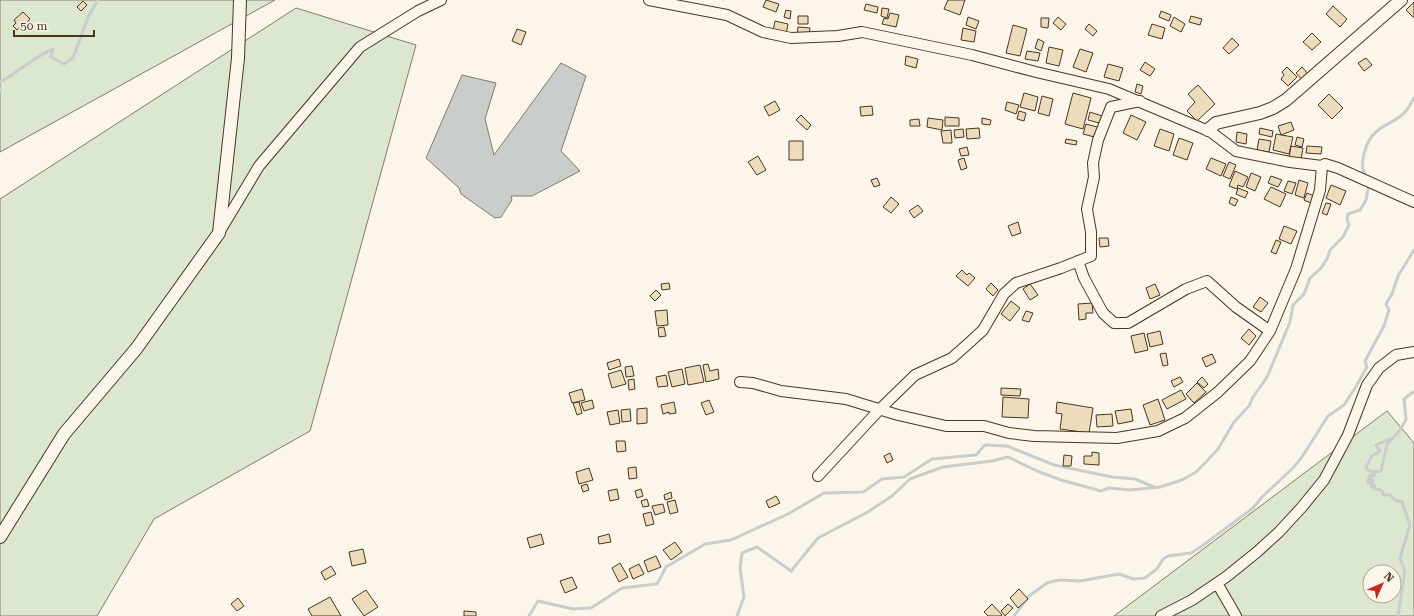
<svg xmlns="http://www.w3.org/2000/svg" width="1414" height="616" viewBox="0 0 1414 616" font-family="'Roboto Serif',serif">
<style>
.green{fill:#dce7d0;stroke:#887966;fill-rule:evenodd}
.water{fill:#c9cecd;stroke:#887966}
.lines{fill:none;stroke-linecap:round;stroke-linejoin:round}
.stream{stroke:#c9cecd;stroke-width:3}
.building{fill:#ecdcbc;stroke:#4a3520}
.minor-casing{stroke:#4a3520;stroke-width:12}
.tertiary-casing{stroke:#4a3520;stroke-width:14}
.minor{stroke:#fbf6e9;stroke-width:10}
.tertiary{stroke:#fbf6e9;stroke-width:12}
</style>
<rect width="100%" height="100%" fill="#fbf6e9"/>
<path class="green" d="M0 0H275L0 152Z
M296 8 416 45 310 431 154 519 97 616H0V199Z
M1387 411 1414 443V616H1114ZM1370 572H1394V596H1370Z"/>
<path class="water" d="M561 63 586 76 561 151 580 171 532 196H511L512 200 501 217 495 218 461 194 459 188 426 158 462 75 496 83 485 119 494 155Z"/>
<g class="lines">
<path class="stream" d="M0 82C19 72 33 57 53 49L51 57 64 64 73 58 89 15 98 0
M0 88V92
M1367 177C1357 167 1366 140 1376 132 1383 125 1394 122 1402 115 1408 110 1410 104 1414 98
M1374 472 1367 470 1366 467 1372 456 1380 451 1376 445 1392 438
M529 616 538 601 573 609 591 608 622 588 657 584 666 567 705 544 731 540 788 514 824 493 863 492 882 479 904 477 932 459 976 455 985 445 1007 446 1054 465 1112 477 1135 479 1154 487
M737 616 744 597 740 568 742 553 757 547 791 571 818 538 866 513 892 496 910 479 943 467 992 461 1008 457 1037 471 1061 480 1101 491 1109 488 1130 490 1160 487 1182 480 1196 472 1206 462 1218 449 1234 422 1249 406 1253 397 1263 383 1268 375 1290 322 1293 305 1304 294 1310 278 1321 268 1327 259 1330 250 1343 237 1349 225 1347 219 1348 214 1360 210 1366 200 1369 184
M1014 616 1029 596 1047 583 1059 580 1080 581 1119 574 1134 579 1145 578 1157 569 1163 559 1168 556 1191 553 1202 546 1253 508 1263 496 1293 468 1302 457 1328 416 1344 405 1355 388 1367 367 1365 361 1384 326 1389 310 1386 304 1392 294 1398 276 1414 250
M1398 616 1405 571 1400 558 1410 525 1402 502 1395 500 1390 495H1383V492L1381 490 1374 489 1371 486 1375 487 1372 483H1368V480L1373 481 1369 477 1370 475 1374 476V472L1381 471 1387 444 1397 434 1406 420 1404 399 1413 392H1414"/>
</g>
<path class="building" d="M766 0 779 4 776 12 763 7Z
M948 0H965L960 15 944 9Z
M83 1 87 5 81 11 77 7Z
M1414 2V18L1406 10Z
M866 4 878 7 877 13 864 10Z
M1333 6 1347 19 1340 27 1326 14Z
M882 8 889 9 887 18 881 16Z
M786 10 791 11 790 19 784 17Z
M1161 11 1171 15 1169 21 1159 17Z
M23 12 30 19 22 28 20 27 17 30 13 26 16 23 14 20Z
M890 13 899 15 896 27 882 24 884 18 888 19Z
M798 16H808V24H798Z
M1191 16 1202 19 1200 25 1189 22Z
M968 17 979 21 976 29 966 25Z
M1058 17 1066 24 1061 30 1053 23Z
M1174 17 1185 24 1181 32 1170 26Z
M1041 18H1049L1048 28 1041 27Z
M775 21 788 24 786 34 773 31Z
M1089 24 1097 31 1093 36 1085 29Z
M1152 24 1165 28 1162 39 1148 35Z
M1013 25 1027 29 1020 56 1006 53Z
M798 27 810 28 809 36 797 35Z
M963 28 976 31 974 42 961 40Z
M517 29 526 32 521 45 512 41Z
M1312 33 1321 42 1312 50 1303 42Z
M1232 38 1239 45 1229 54 1223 48Z
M1038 39 1044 42 1041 51 1035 48Z
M1049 47 1063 50 1059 66 1046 63Z
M1080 49 1093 53 1086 72 1073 67Z
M1027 51 1040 53 1038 61 1025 59Z
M906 56 918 59 916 68 905 65Z
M1366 58 1372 65 1364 71 1358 63Z
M1145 62 1155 69 1150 76 1140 70Z
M1108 64 1123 68 1119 81 1104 77Z
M1287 67 1297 77 1288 86 1281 79 1284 75 1282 72Z
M1302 67 1309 75 1303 81 1296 73Z
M1137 84 1143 86 1141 94 1135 92Z
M1198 85 1215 104 1197 121 1187 111 1195 102 1188 94Z
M1024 93 1038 97 1035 111 1020 107Z
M1073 93 1091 98 1083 129 1065 124Z
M1329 94 1343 108 1332 119 1318 105Z
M1042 96 1053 99 1049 116 1038 113Z
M775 101 780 110 769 116 764 107Z
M1007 102 1019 105 1016 114 1005 110Z
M872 106 873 115 861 116 860 107Z
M1019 111 1026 113 1024 121 1017 119Z
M1090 112 1105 117 1103 124 1088 120Z
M801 115 811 125 807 130 796 120Z
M1131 115 1146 122 1137 140 1123 133Z
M945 117 959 118V126H945Z
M928 118 943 120 942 130 927 127Z
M982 118 991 120 990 125 982 124Z
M919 119 920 126H910V120Z
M1291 122 1294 130 1281 135 1278 126Z
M1086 124 1101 128 1098 138 1083 134Z
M979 128 980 138 967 139 966 129Z
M1260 128 1273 131 1272 137 1259 134Z
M963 129 964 137 955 138 954 130Z
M1160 129 1174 134 1169 151 1154 146Z
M951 130 952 143H943L941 131Z
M1237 132 1247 134 1246 144 1236 142Z
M1276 134 1293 137 1289 154 1273 150Z
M1297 137 1304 139 1302 147 1295 145Z
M1179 138 1193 143 1187 160 1173 155Z
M1066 139 1077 141 1076 145 1065 143Z
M1259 139 1271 141 1269 152 1257 150Z
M789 141H803V160H789Z
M1291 146 1303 148 1301 160 1289 158Z
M1307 146 1322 147 1321 154 1306 153Z
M967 147 969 155 961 156 959 149Z
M758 156 766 170 757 175 748 162Z
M964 158 967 168 961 170 958 160Z
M1211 158 1226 164 1221 176 1206 169Z
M1229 162 1236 165 1230 179 1223 176Z
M1235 171 1248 177 1243 187 1238 185 1237 189 1229 186Z
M1251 173 1261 177 1255 191 1246 187Z
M1271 176 1282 180 1278 187 1268 183Z
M877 178 880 185 874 187 871 180Z
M1299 180 1308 183 1304 198 1295 195Z
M1288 181 1296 183 1292 194 1284 191Z
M1331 185 1346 191 1340 205 1326 198Z
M1271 187 1286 194 1280 207 1264 199Z
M1238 188 1248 192 1245 198 1236 194Z
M1307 193 1314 196 1311 203 1304 200Z
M891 197 899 204 891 213 883 207Z
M1231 197 1238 200 1235 206 1229 203Z
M1326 203 1331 204 1327 215 1322 213Z
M918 205 923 211 914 218 909 211Z
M1018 222 1021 233 1012 236 1008 226Z
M1284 226 1297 231 1291 244 1279 239Z
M1099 238H1108L1109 246 1100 247Z
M1276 240 1281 242 1276 254 1271 252Z
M962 270 967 275 969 273 975 278 968 286 956 276Z
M669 283 670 289 662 290 661 284Z
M991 283 998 290 993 296 986 289Z
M1030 284 1038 295 1030 300 1023 289Z
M1155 284 1160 295 1150 299 1146 288Z
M656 290 661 295 655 301 650 296Z
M1260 297 1268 303 1261 312 1253 307Z
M1011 301 1020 308 1010 321 1001 314Z
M1092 303 1093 313H1086V319L1079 320 1078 304Z
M667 310 668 325 657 326 655 311Z
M1026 311 1033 313 1029 322 1022 320Z
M664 327 666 336 659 337 658 328Z
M1249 329 1256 336 1249 345 1241 338Z
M1160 331 1163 344 1150 347 1147 334Z
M1144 333 1148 350 1135 353 1131 336Z
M1166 353 1168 365 1163 366 1160 354Z
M1212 354 1216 362 1206 367 1202 358Z
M619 359 621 366 609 370 607 363Z
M708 364 710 371 718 369 719 379 706 382 703 365Z
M700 365 704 382 688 385 685 368Z
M632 366 634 376 626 377 625 367Z
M682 369 685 384 672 387 668 372Z
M621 370 626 384 612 388 608 374Z
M666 375 668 386 658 387 656 377Z
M1180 377 1183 382 1174 387 1171 381Z
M1202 377 1208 384 1204 388 1197 382Z
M634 379 635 389 629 390 628 380Z
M1197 383 1206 392 1194 403 1186 394Z
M1001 388 1021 389 1020 396 1001 395Z
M582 389 585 400 572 403 569 393Z
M1181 390 1186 399 1167 409 1162 400Z
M1003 397 1029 399 1028 418 1002 417Z
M1158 399 1165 420 1150 425 1143 405Z
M592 400 594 408 584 411 581 403Z
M709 400 714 412 706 415 701 403Z
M579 402 582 413 577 415 573 403Z
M674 402 676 413 669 414V412L663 414 661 405Z
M1057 402 1093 408 1089 433 1060 429 1062 414 1056 413Z
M647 408V423L637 424V409Z
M630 409 631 421 622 422 621 410Z
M1131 409 1133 421 1118 424 1115 411Z
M618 410 620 423 610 425 607 412Z
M1112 414 1113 426 1097 427 1096 415Z
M616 441H625L626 451 617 452Z
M1092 452 1099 453V465L1084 464V456H1092Z
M890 453 893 460 887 463 884 456Z
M1064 455 1072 456 1071 466H1063Z
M636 467 637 478 629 479 628 468Z
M589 468 593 480 579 484 576 472Z
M587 484 589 490 583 492 581 486Z
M617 489 619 499 610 501 608 491Z
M641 489 643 496 637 498 635 491Z
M671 492 672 498 665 500 664 495Z
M776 496 780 503 769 508 766 501Z
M647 499 649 506 643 507 641 501Z
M675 500 678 512 670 514 667 502Z
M663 504 665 512 655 515 652 506Z
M651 512 654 524 646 526 643 514Z
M541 534 544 544 530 548 527 538Z
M609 534 611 542 599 544 598 537Z
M675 542 682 552 671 560 663 550Z
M363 549 366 563 352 566 349 552Z
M656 556 661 567 648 572 644 561Z
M620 563 628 577 619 582 612 568Z
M639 564 644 574 633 579 629 569Z
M331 566 336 574 325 580 321 572Z
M572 577 577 588 565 593 560 581Z
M1019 589 1028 599 1018 608 1010 598Z
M366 590 378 607 364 616 352 599Z
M330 597 341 616H312L308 609Z
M238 598 244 606 237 611 231 604Z
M992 604 1002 615 1001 616H988L984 612Z
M1008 604 1013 608 1005 616 1001 611Z
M464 611 476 612V616H464Z"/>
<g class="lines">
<g class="minor-casing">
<path id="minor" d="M649 0 727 15 763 32 791 38 838 36 862 32 972 55 1036 72 1109 89 1211 132 1236 151 1290 162 1322 166 1325 164 1338 168 1414 202
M220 231 259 166 360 47 418 11 441 0
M1078 261 1084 278 1103 313 1114 323H1128L1186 289 1207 281 1236 307 1270 331
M740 382 753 383 781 391 846 399 898 415 946 426H984L1009 433 1034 436 1117 438 1158 431 1185 418 1218 392 1250 361 1270 331 1296 269 1320 190 1322 166
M818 476 880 409 915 375 952 358 970 342 983 330 1004 294 1016 283 1061 268 1091 256V232L1087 209 1094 177 1093 163 1098 140 1111 107 1140 101
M1217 583 1236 616
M1161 616 1192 600 1226 577 1257 552 1279 532 1302 507 1324 480 1348 435 1367 385 1379 368 1396 355 1414 352"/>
</g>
<g class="tertiary-casing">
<path id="tertiary" d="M1208 130 1216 123 1260 113 1273 108 1286 100 1401 0
M0 537 64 434 136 349 219 233 238 58 240 0"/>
</g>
<use href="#minor" class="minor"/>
<use href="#tertiary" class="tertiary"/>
</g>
<g transform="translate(1382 584) rotate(45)"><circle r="19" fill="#fbf6e9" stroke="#b4a999"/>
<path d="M0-3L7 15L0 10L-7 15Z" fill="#c62828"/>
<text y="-6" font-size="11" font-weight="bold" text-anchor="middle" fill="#4a3520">N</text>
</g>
<path d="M14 30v6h80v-6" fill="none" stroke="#4a3520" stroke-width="2"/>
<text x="20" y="30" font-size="12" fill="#4a3520" stroke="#fbf6e9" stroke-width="3" paint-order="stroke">50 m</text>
</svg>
